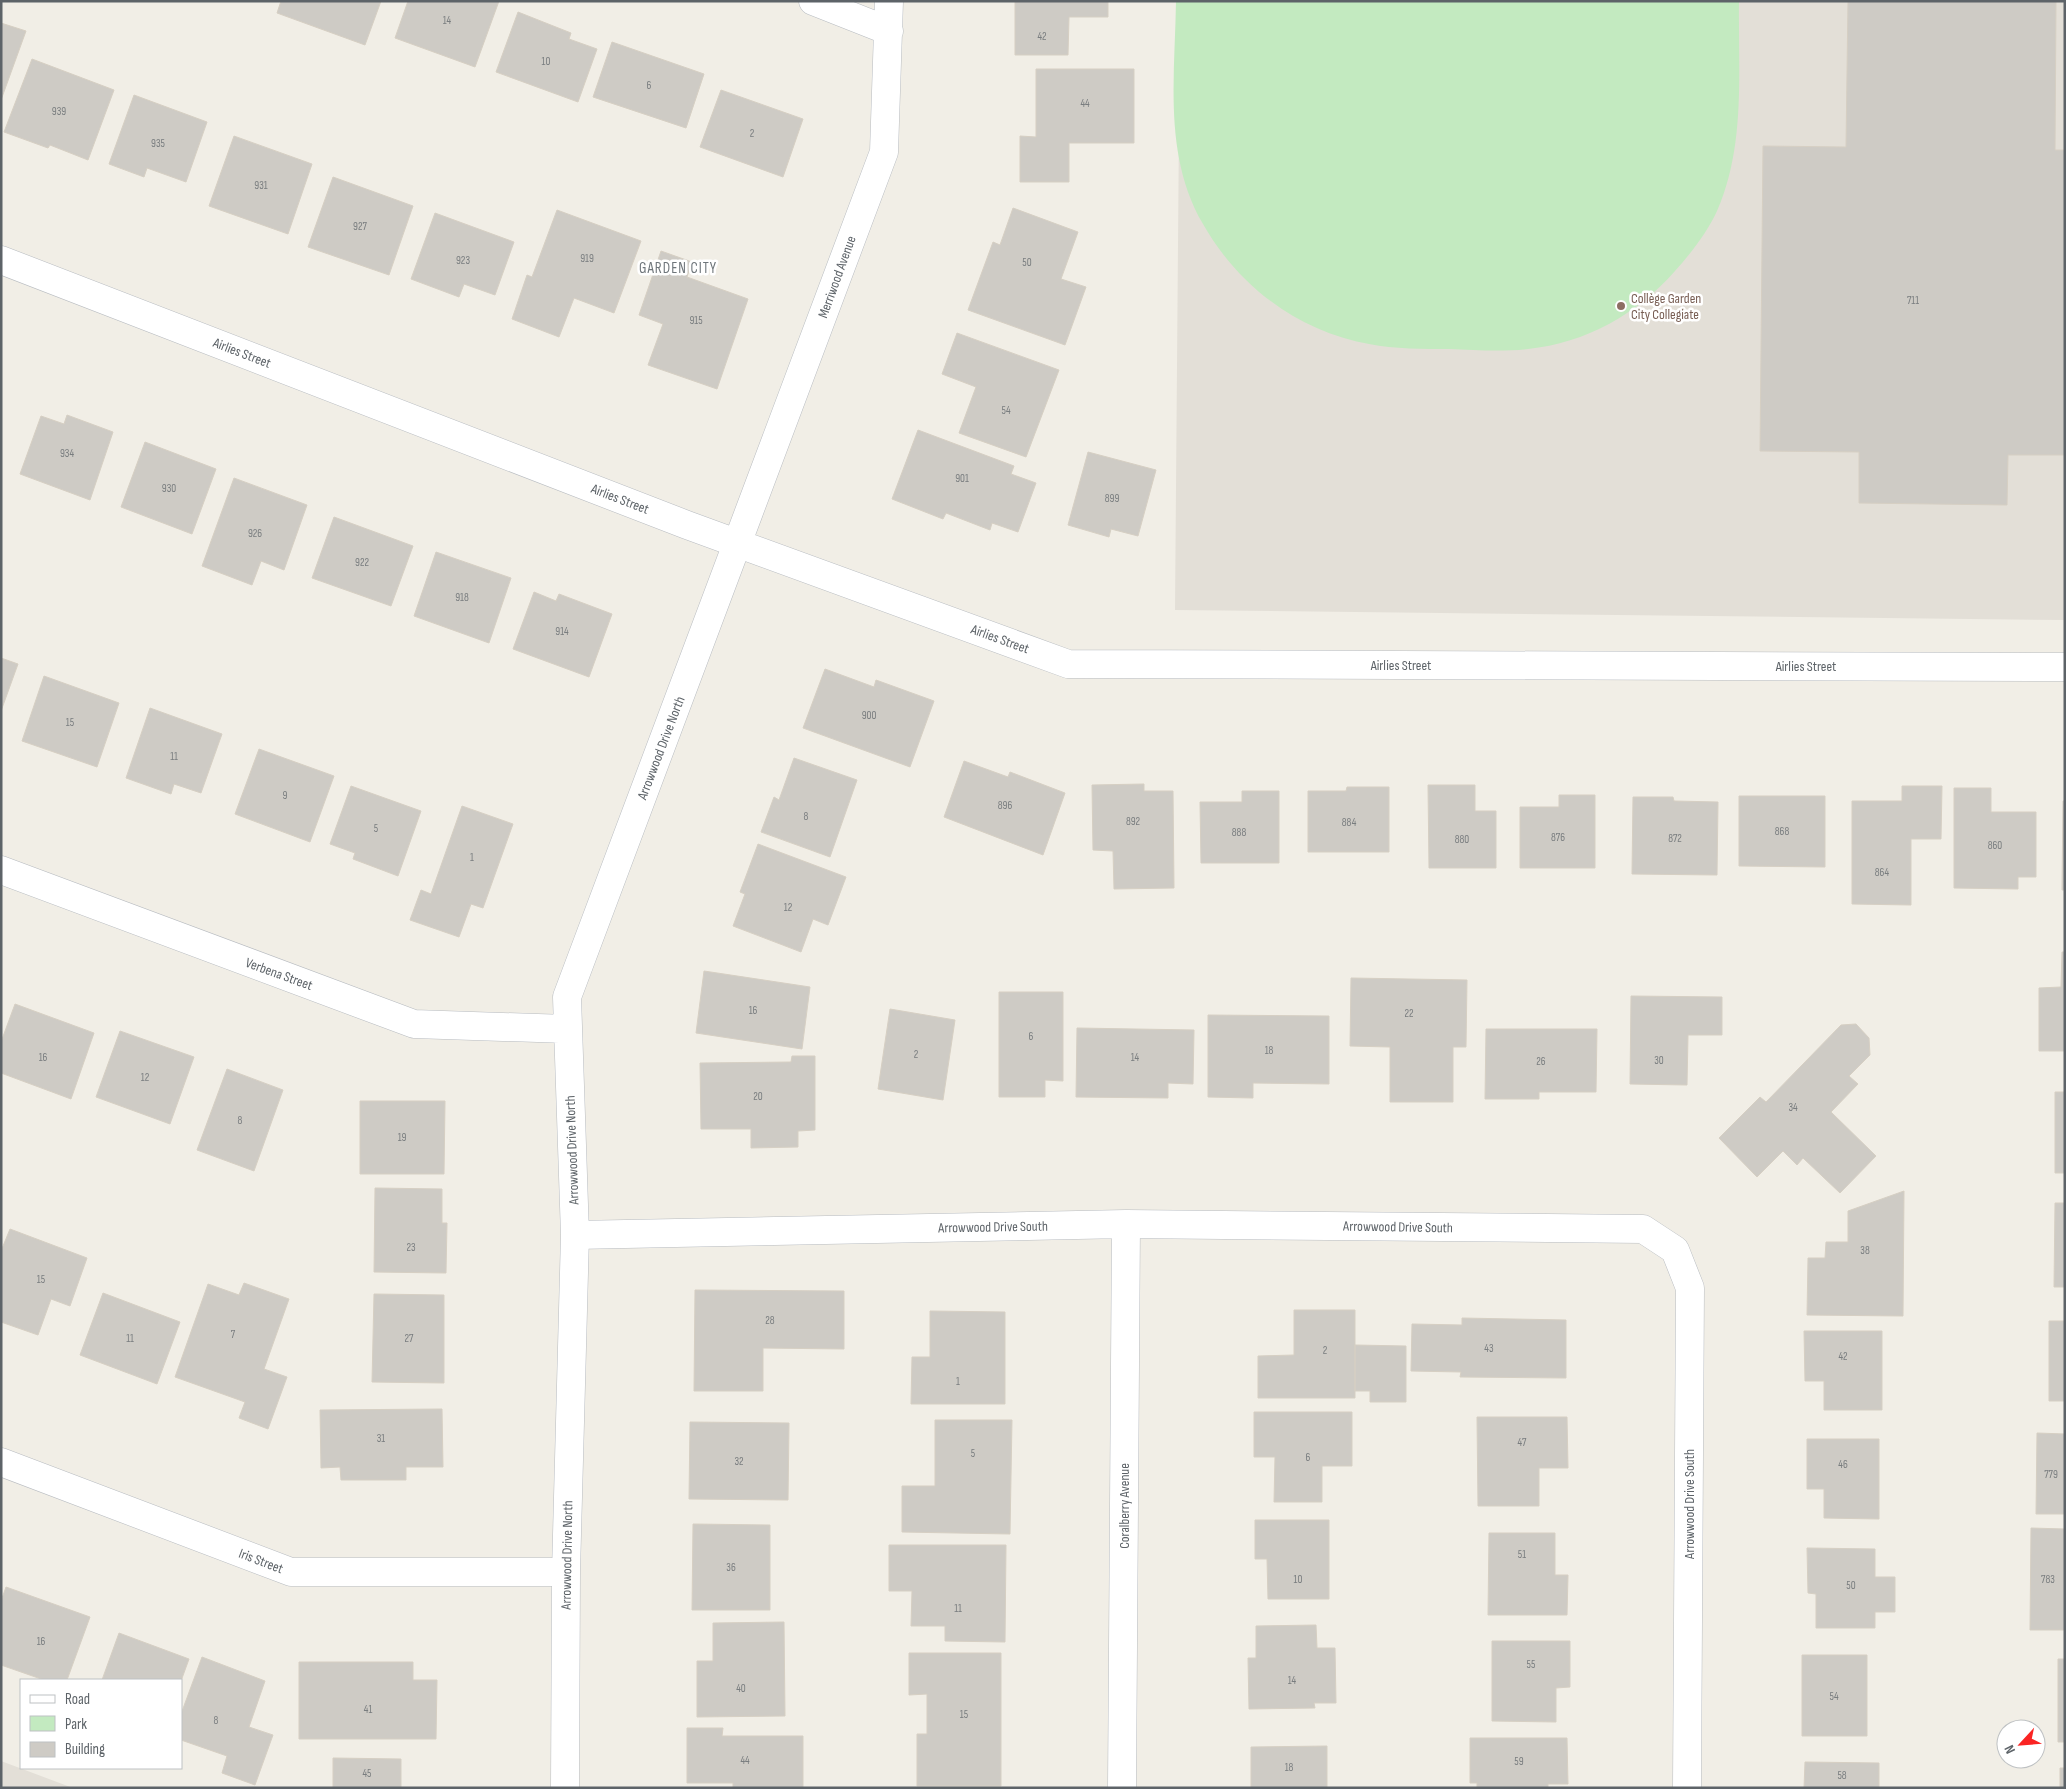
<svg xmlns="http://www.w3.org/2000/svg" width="2066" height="1789" viewBox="0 0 2066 1789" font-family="'Sofia Sans Condensed',sans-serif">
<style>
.education{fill:#e3dfd7}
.green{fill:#c3eac0}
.building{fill:#cecbc5;stroke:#d6cfc3}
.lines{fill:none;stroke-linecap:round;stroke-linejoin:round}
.minor-casing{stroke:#b8bcc1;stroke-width:29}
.minor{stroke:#fff;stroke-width:28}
.education-dot{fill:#8d6e63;stroke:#fff;stroke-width:2}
.labels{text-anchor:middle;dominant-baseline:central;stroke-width:5;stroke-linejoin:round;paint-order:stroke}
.number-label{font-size:11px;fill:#797d7f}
.street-label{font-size:14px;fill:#5d6368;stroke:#fff}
.education-label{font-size:14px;fill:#785e54;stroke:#fff;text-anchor:start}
.neighbourhood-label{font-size:15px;letter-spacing:1px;fill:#6e757a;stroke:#fff}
</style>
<rect width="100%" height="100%" fill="#f1eee6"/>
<path class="education" d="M1180 1H2065V620L1175 610Z
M1 1761 73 1788H1Z"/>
<path class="green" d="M1176 1H1739C1738 71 1746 145 1717 211 1707 233 1691 253 1675 271 1637 314 1586 343 1528 349 1502 352 1475 350 1449 349 1423 349 1395 349 1369 344 1299 332 1238 286 1203 224 1163 155 1175 77 1176 1Z"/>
<path class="building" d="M281 1H381L365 45 277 13Z
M408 1H499L475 67 395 38Z
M1015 1H1108V17H1069L1068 55H1015Z
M1848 1H2056L2055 150H2065V455H2008L2007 505 1859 503V452L1760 451 1763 146 1846 147Z
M518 12 571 33 569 39 597 49 578 102 496 72Z
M1 23 26 31 1 100Z
M612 42 704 74 686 128 593 97Z
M32 59 114 90 88 160 50 145 48 148 4 132Z
M1036 69H1134V143H1069V182H1020V136L1036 137Z
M721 90 803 119 783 177 700 147Z
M134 95 207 122 186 182 147 168 144 177 109 164Z
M234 136 312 164 288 234 209 206Z
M333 177 413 206 389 275 308 247Z
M1013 208 1078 232 1061 279 1086 287 1065 345 968 310 993 242 1000 245Z
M557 210 641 241 614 313 574 298 559 337 512 319 527 275 532 277Z
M435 213 514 242 495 295 464 284 459 297 411 279Z
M661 251 692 262 687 277 748 299 717 389 648 365 663 324 639 315Z
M957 333 1059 370 1026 457 959 433 976 387 942 374Z
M67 415 113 432 90 500 20 474 41 416 64 424Z
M918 430 1014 466 1011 474 1036 483 1018 532 992 523 990 530 946 513 943 519 892 499Z
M145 442 216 469 192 534 121 507Z
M1088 452 1156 470 1138 536 1111 529 1109 537 1068 525Z
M234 478 307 505 284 570 261 561 252 585 202 566Z
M334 517 413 546 391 606 312 578Z
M436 552 511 578 489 643 414 616Z
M534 592 556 601 559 594 612 614 589 677 513 649Z
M1 658 18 664 1 711Z
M825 669 874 687 876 680 934 701 910 767 803 728Z
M44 676 119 703 97 767 22 741Z
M150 708 222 734 201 793 174 784 171 794 126 778Z
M259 749 334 776 310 842 235 814Z
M794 758 857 780 830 857 761 832 774 797 779 800Z
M964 761 1008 777 1010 772 1065 793 1043 855 944 817Z
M1144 784V791H1173L1174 888 1114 889 1113 851 1093 850 1092 785Z
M1428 785H1475V811H1496V868H1429Z
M351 786 421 811 398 876 353 859 355 853 330 844Z
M1902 786H1942L1941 839H1911V905L1852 904V801H1902Z
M1347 787H1389V852H1308V791H1346Z
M1954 788H1991V812H2036V877H2018V889L1954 888Z
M1242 791H1279V863H1201L1200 802H1242Z
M1559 795H1595V868H1520V807H1559Z
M1739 796H1825V867L1739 866Z
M1633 797H1673L1674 801 1718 802 1717 875 1632 874Z
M2063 801H2065V890H2062Z
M462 806 513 824 483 908 471 904 459 937 410 920 421 890 431 894Z
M758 844 846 877 828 925 813 919 801 952 733 926 745 894 740 892Z
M2062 952H2065V1051H2039V988L2061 987Z
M704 971 810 987 802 1049 696 1033Z
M1351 978 1467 980 1466 1047H1453V1102H1390V1047L1350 1046Z
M999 992H1063V1081L1045 1080V1097H999Z
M1631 996 1722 997V1035H1688L1687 1085 1630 1084Z
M15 1004 94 1033 71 1099 1 1073V1042Z
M890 1009 955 1020 943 1100 878 1089Z
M1208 1015 1329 1016V1084L1253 1083V1098L1208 1097Z
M1856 1024 1869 1038 1870 1055 1849 1076 1858 1084 1831 1112 1876 1156 1840 1193 1803 1158 1797 1165 1783 1151 1757 1177 1719 1138 1760 1097 1766 1102 1841 1025Z
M1077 1028 1194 1030 1193 1084 1168 1083V1098L1076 1097Z
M1486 1029H1597L1596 1092H1539V1099H1485Z
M120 1031 194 1057 170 1124 96 1097Z
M792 1056H815V1130L798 1131V1147L751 1148V1129H701L700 1063 791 1062Z
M227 1069 283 1090 254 1171 197 1150Z
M2055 1092H2065V1173H2055Z
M360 1101H445L444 1174H360Z
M375 1188 442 1189V1223H447L446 1273 374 1272Z
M1904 1191 1903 1316 1807 1315 1808 1258H1825L1826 1242H1848V1211Z
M2055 1203H2065V1287H2054Z
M10 1229 87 1258 70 1306 51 1299 38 1335 1 1322V1251Z
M244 1283 289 1299 264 1369 287 1377 268 1429 239 1418 245 1402 175 1377 208 1284 239 1295Z
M695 1290 844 1291V1349L763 1348V1391H694Z
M103 1293 180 1322 157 1384 80 1355Z
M374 1294 444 1295V1383L372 1382Z
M1294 1310H1355V1398H1258V1356L1294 1355Z
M930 1311 1005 1312V1404H911L912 1357H930Z
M1462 1318 1566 1320V1378L1460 1377 1461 1372 1411 1371 1412 1324 1462 1325Z
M2049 1321H2065V1401H2049Z
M1804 1331H1882V1410H1824V1381H1805Z
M1355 1345 1406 1346V1402H1370V1391H1355Z
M442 1409 443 1467H406V1480H341L340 1467 321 1468 320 1410Z
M1254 1412H1352V1466H1322V1502H1274L1275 1457H1254Z
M1477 1417H1567L1568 1468H1539V1506H1478Z
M935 1420H1012L1010 1534 902 1532V1486H935Z
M690 1422 789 1423 788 1500 689 1499Z
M2037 1433 2065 1434V1514H2036Z
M1807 1439H1879V1519L1824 1518V1489H1807Z
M1255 1520H1329V1599H1268L1267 1559H1255Z
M693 1524 770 1525V1610H692Z
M2031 1528 2065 1529V1630H2030Z
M1489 1533H1555V1575H1568L1567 1615H1488Z
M889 1545H1006L1005 1642 945 1641V1626H911L912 1591H889Z
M1807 1548 1875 1549V1577H1895V1612H1875V1628H1816V1594L1808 1593Z
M6 1587 90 1617 67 1680H44L1 1665V1601Z
M784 1622 785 1716 697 1717V1661H713V1623Z
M1316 1625 1317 1648H1335L1336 1703H1314L1315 1708 1249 1709 1248 1658H1256V1626Z
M119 1633 189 1659 181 1681 102 1680Z
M1492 1641H1570V1687L1556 1688V1722L1492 1721Z
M909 1653H1001V1786H917V1734H927V1694L909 1695Z
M1802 1655H1867V1736H1802Z
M202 1657 265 1681 249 1727 273 1735 255 1785 222 1773 227 1756 181 1740V1714Z
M2058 1659H2065V1742H2058Z
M299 1662H413V1680H437L436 1739H299Z
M687 1728H723L722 1736H803V1788H733V1783H687Z
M1470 1738H1567L1568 1784H1548V1788H1477V1783H1470Z
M1327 1746V1788H1251V1747Z
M333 1758 401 1759V1788H333Z
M1805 1762 1879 1763V1788H1804Z
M2060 1768H2065V1788H2060Z"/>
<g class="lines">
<g class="minor-casing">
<path id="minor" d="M813 1 889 31
M1 260 687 525 1068 664 2065 667
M1 870 414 1024 567 1029
M575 1235 1126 1224 1643 1229 1675 1250 1690 1288 1687 1788
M1 1462 291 1572H566
M565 1788 566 1572 575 1235 567 997 884 152 889 1
M1122 1788 1126 1224"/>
</g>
<use href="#minor" class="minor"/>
</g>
<circle class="education-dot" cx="1621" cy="306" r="5"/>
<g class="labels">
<g class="number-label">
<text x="447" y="20">14</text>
<text x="1042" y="36">42</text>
<text x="546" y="61">10</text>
<text x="649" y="85">6</text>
<text x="1085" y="103">44</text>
<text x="59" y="111">939</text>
<text x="752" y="133">2</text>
<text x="158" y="143">935</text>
<text x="261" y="185">931</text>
<text x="360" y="226">927</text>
<text x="587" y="258">919</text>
<text x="463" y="260">923</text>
<text x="1027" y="262">50</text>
<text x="1913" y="300">711</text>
<text x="696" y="320">915</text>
<text x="1006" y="410">54</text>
<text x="67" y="453">934</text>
<text x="962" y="478">901</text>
<text x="169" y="488">930</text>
<text x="1112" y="498">899</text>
<text x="255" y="533">926</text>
<text x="362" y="562">922</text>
<text x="462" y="597">918</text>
<text x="562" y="631">914</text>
<text x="869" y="715">900</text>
<text x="70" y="722">15</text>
<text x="174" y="756">11</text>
<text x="285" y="795">9</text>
<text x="1005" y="805">896</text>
<text x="806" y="816">8</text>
<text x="1133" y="821">892</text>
<text x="1349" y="822">884</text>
<text x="376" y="828">5</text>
<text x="1782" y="831">868</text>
<text x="1239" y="832">888</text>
<text x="1558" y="837">876</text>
<text x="1675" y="838">872</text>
<text x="1462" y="839">880</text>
<text x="1995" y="845">860</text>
<text x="472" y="857">1</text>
<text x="1882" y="872">864</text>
<text x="788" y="907">12</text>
<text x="753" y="1010">16</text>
<text x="1409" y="1013">22</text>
<text x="1031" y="1036">6</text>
<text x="1269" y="1050">18</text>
<text x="916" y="1054">2</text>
<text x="43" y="1057">16</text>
<text x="1135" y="1057">14</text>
<text x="1659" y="1060">30</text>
<text x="1541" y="1061">26</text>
<text x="145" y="1077">12</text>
<text x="758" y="1096">20</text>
<text x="1793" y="1107">34</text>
<text x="240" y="1120">8</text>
<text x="402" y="1137">19</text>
<text x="411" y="1247">23</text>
<text x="1865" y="1250">38</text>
<text x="41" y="1279">15</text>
<text x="770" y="1320">28</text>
<text x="233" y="1334">7</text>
<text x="130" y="1338">11</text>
<text x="409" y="1338">27</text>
<text x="1489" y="1348">43</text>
<text x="1325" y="1350">2</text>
<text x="1843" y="1356">42</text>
<text x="958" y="1381">1</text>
<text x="381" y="1438">31</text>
<text x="1522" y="1442">47</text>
<text x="973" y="1453">5</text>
<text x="1308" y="1457">6</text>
<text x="739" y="1461">32</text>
<text x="1843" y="1464">46</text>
<text x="2051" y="1474">779</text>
<text x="1522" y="1554">51</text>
<text x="731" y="1567">36</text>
<text x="1298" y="1579">10</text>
<text x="2048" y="1579">783</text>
<text x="1851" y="1585">50</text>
<text x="958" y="1608">11</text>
<text x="41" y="1641">16</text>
<text x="1531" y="1664">55</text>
<text x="1292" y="1680">14</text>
<text x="741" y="1688">40</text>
<text x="1834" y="1696">54</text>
<text x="368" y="1709">41</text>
<text x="964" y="1714">15</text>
<text x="216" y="1720">8</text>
<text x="745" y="1760">44</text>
<text x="1519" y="1761">59</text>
<text x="1289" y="1767">18</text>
<text x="367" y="1773">45</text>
<text x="1842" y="1775">58</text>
</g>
<g class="street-label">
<text transform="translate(837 277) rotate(-70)">Merriwood Avenue</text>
<text transform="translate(242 353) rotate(21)">Airlies Street</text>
<text transform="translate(620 499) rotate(21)">Airlies Street</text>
<text transform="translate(1000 639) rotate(20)">Airlies Street</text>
<text x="1401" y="665">Airlies Street</text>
<text x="1806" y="666">Airlies Street</text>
<text transform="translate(661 748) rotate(-69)">Arrowwood Drive North</text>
<text transform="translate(279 974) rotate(20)">Verbena Street</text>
<text transform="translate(572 1150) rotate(-92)">Arrowwood Drive North</text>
<text transform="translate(993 1227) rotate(-1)">Arrowwood Drive South</text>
<text transform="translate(1398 1227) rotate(1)">Arrowwood Drive South</text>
<text transform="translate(1689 1504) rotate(-90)">Arrowwood Drive South</text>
<text transform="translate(1124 1506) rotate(-90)">Coralberry Avenue</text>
<text transform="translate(567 1555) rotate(-89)">Arrowwood Drive North</text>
<text transform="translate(261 1561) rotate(21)">Iris Street</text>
</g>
<g class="education-label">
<text x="1631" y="298">Collège Garden<tspan x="1631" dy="16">City Collegiate</tspan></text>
</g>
<g class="neighbourhood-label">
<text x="678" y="268">GARDEN CITY</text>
</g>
</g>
<rect width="2066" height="1789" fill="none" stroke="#5d6368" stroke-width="5"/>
<rect x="20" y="1679" width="162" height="90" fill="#ffffff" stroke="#bec1c3"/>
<rect x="30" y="1695" width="25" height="8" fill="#ffffff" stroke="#bec1c3"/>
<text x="65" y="1704" font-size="15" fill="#5d6368">Road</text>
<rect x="30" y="1716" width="25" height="15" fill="#c3eac0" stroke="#bec1c3"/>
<text x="65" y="1729" font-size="15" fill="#5d6368">Park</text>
<rect x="30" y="1742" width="25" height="15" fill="#cecbc5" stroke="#bec1c3"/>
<text x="65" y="1754" font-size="15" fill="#5d6368">Building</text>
<g transform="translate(2021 1744) rotate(244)"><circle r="24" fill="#ffffff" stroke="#bec1c3"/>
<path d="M0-4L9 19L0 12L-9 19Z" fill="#fa2423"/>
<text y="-8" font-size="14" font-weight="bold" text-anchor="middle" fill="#5d6368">N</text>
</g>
</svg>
